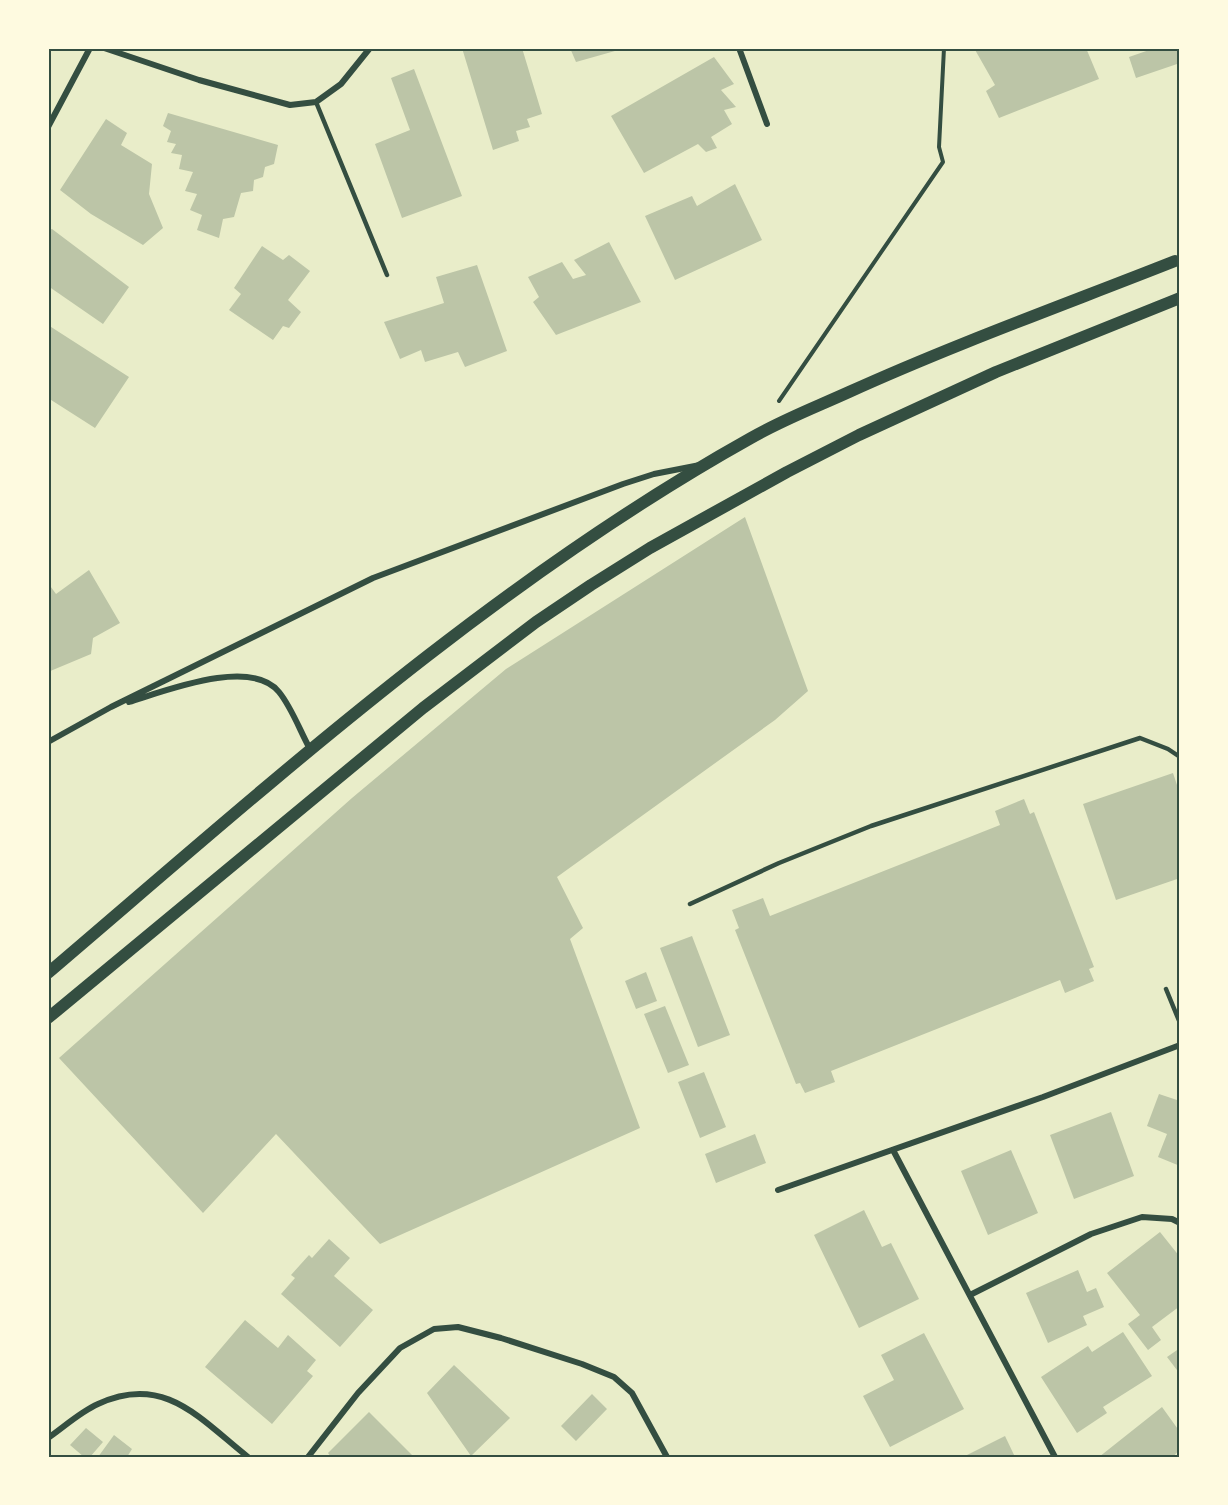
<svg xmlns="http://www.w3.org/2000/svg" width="1228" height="1505" viewBox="0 0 1228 1505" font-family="Mulish,sans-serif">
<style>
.building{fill:#bcc5a7}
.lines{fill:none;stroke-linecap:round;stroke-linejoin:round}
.path{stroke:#344e41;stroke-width:4}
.service{stroke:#344e41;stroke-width:4.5}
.minor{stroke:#344e41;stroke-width:6}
.secondary{stroke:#344e41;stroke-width:12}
.neatline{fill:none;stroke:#344e41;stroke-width:2}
</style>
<rect width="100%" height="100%" fill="#e9edc9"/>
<path class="building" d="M462 48H522L542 114 527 119 530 127 516 131 519 141 493 150Z
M570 48H622V49L576 62Z
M974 48H1086L1099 79 999 118 986 91 995 85Z
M1155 48H1179L1180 63 1136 78 1129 57Z
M714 57 734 84 721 90 736 107 724 110 732 124 711 137 717 148 706 152 698 144 644 173 611 116Z
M414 69 462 196 402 218 375 144 410 130 391 78Z
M168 113 278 145 274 164 265 167 263 177 254 180 253 191 241 193 234 217 223 219 219 238 197 230 202 215 190 210 197 194 185 191 193 172 179 169 182 155 171 153 176 144 167 142 171 131 163 126Z
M106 119 127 133 121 145 152 164 149 194 163 228 143 245 91 214 60 190Z
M735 184 762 240 675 280 645 216 692 196 697 206Z
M52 229 129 287 103 324 48 286V230Z
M609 242 641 302 556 335 533 302 539 297 528 277 562 262 573 279 586 275 574 260Z
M262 246 283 260 289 255 310 271 288 300 301 312 289 328 283 326 273 340 229 310 241 294 234 288Z
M477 265 507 351 465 367 458 352 425 362 421 350 400 359 384 322 444 303 436 277Z
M48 325 129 377 95 428 48 398Z
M745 517 808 691 775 720 557 877 583 928 570 939 640 1128 380 1244 276 1134 203 1213 59 1058 352 798 506 669Z
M89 570 120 623 93 638 91 654 48 672V583L56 594Z
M1173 773 1180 794V878L1116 900 1083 804Z
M1024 799 1030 814 1034 812 1094 967 1089 969 1094 981 1065 993 1060 980 831 1071 835 1082 805 1093 800 1083 796 1084 735 930 739 928 732 910 763 898 770 916 1000 825 995 811Z
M692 936 730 1035 698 1047 660 948Z
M646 972 657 1001 636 1009 625 981Z
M665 1006 689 1065 668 1073 644 1014Z
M704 1072 726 1127 700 1138 678 1082Z
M1159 1094 1180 1101V1166L1158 1157 1167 1134 1147 1126Z
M1111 1112 1134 1176 1074 1199 1050 1135Z
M755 1134 766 1163 716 1183 705 1154Z
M1011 1150 1038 1213 988 1235 961 1171Z
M864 1210 882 1247 891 1243 919 1299 859 1328 814 1235Z
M1160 1232 1180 1257V1306L1152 1327 1161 1340 1148 1350 1128 1324 1140 1315 1107 1273Z
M329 1239 350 1258 334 1276 373 1310 340 1347 281 1294 295 1278 291 1275 309 1255 312 1258Z
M1078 1270 1087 1292 1096 1288 1104 1307 1083 1316 1087 1325 1048 1343 1026 1293Z
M245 1320 278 1348 288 1335 316 1360 307 1371 313 1376 272 1424 205 1367Z
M1123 1332 1152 1376 1103 1407 1107 1413 1077 1433 1041 1377 1088 1346 1092 1352Z
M924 1333 964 1409 890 1447 863 1396 894 1380 881 1355Z
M1180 1348V1374L1167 1357Z
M454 1365 510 1418 471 1456 427 1393Z
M592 1394 607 1409 576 1441 561 1426Z
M1162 1407 1180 1432V1449L1173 1457H1099Z
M369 1412 414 1457H331L328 1453Z
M86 1428 103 1442 90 1457H84L70 1445Z
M114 1435 132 1449 127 1457H98Z
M1005 1436 1015 1457H963Z"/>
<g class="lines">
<path class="path" d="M779 401 943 162 939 147 944 48"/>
<path class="service" d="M316 102 387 275
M690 904 779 863 871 826 1140 738 1168 749 1180 757
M1166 989 1180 1023"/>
<path class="minor" d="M104 48 199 80 290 105 316 102 341 84 370 48
M739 48 767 124
M48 127 90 48
M129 702C165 691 251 657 279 692 292 708 300 731 310 749
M48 742 111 707 373 578 623 484 654 474 700 465
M893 1150 1055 1457
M778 1190 1043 1097 1180 1045
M970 1295 1091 1234 1142 1217 1172 1219 1180 1223
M48 1438C64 1427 80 1412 98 1404 164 1373 200 1419 248 1457
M308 1457 358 1393 400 1348 434 1329 458 1327 501 1338 582 1364 614 1377 632 1393 667 1457"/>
<path class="secondary" d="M48 973C272 782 493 582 751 438 782 420 816 407 849 392 955 344 1066 304 1175 261
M48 1018 423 708 536 622 591 585 650 548 787 472 859 435 996 372 1180 298"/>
</g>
<rect width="1228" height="1505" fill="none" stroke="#fefae0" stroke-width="99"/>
<rect x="50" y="50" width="1128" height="1406" class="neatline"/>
</svg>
